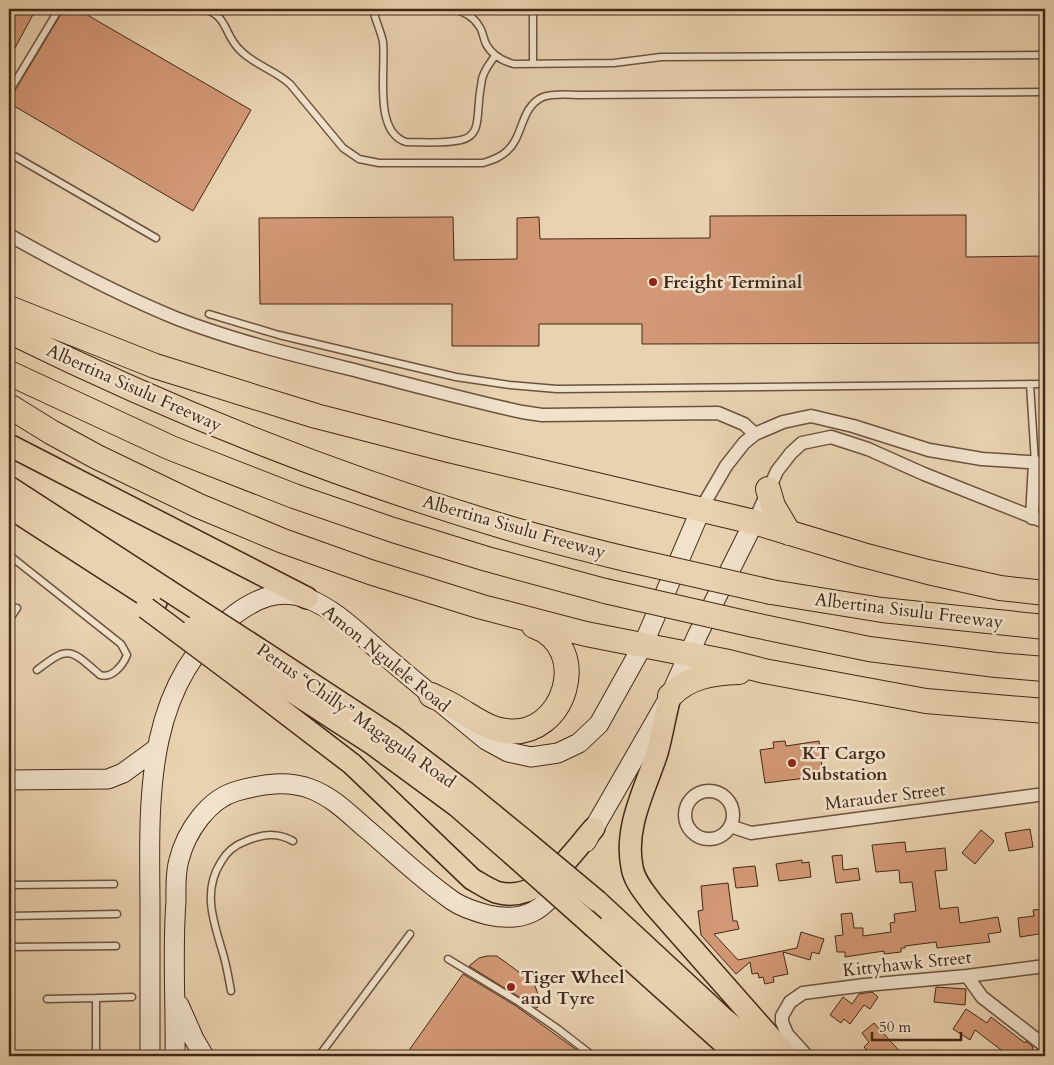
<svg xmlns="http://www.w3.org/2000/svg" width="1054" height="1065" viewBox="0 0 1054 1065" font-family="Cardo,serif">
<style>
.building{fill:#d39875;stroke:#432818}
.lines{fill:none;stroke-linecap:round;stroke-linejoin:round}
.lane-casing{stroke:#6c523e;stroke-width:9}
.street-casing{stroke:#6c523e;stroke-width:15}
.secondary-casing{stroke:#432818;stroke-width:21}
.primary-casing{stroke:#432818;stroke-width:24}
.highway-casing{stroke:#432818;stroke-width:26}
.lane{stroke:#f1e2cc;stroke-width:6}
.street{stroke:#f1e2cc;stroke-width:12}
.secondary{stroke:#f1e2cc;stroke-width:19}
.primary{stroke:#e9d2b0;stroke-width:21}
.highway{stroke:#e9d2b0;stroke-width:24}
.primary-bridge-casing{stroke:#432818;stroke-width:24;stroke-linecap:butt}
.highway-bridge-casing{stroke:#432818;stroke-width:26;stroke-linecap:butt}
.primary-bridge{stroke:#e9d2b0;stroke-width:21}
.highway-bridge{stroke:#e9d2b0;stroke-width:24}
.poi-dot{fill:#8f2418;stroke:#f1e2cc;stroke-width:2}
.labels{text-anchor:middle;dominant-baseline:central;stroke-width:5;stroke-linejoin:round;paint-order:stroke}
.poi-label{font-size:18px;font-weight:bold;fill:#432818;stroke:#f1e2cc;text-anchor:start}
.street-label{font-size:18px;fill:#432818;stroke:#f1e2cc}
</style>
<rect width="100%" height="100%" fill="#e9d2b0"/>
<filter id="stains"><feTurbulence type="fractalNoise" baseFrequency=".004" numOctaves="4"/><feColorMatrix values="0 0 0 0 .2 0 0 0 0 .09 0 0 0 0 .02 0 0 0 .5 -.17"/></filter>
<radialGradient id="worn" r=".72"><stop offset=".6" stop-color="#630" stop-opacity="0"/><stop offset="1" stop-color="#630" stop-opacity=".3"/></radialGradient>
<path class="building" d="M9 9H36L9 59Z
M64 9H77L251 110 193 211 9 103 11 97Z
M966 215V257L1045 256V343L642 344V324H539V346H452V304H260L259 218 453 217 454 260 517 259V218L539 217 540 239 710 238V216Z
M785 741 786 746 819 741 823 776 765 783 760 750 774 748 773 742Z
M1030 829 1033 847 1009 851 1005 833Z
M981 830 994 841 975 864 962 853Z
M905 842 906 852 945 848 947 870 935 871 940 909 958 907 960 923 998 917 1001 932 988 934 990 942 937 948 936 942 905 946V948H901V952L884 954V951L845 957V952H837L835 936 843 935 841 914 852 913 854 928H863V936L891 932 890 923 895 922 894 914 916 911 912 882 900 883 899 870 876 872 872 845Z
M842 855 843 870 858 868 860 880 836 883 832 856Z
M802 860V863L809 862 811 877 779 881 776 864Z
M755 866 758 886 736 888 733 868Z
M728 883 733 921H737L739 929 714 934 738 960 797 948 801 932 824 939 819 954 812 952 810 960 783 952 788 974 773 977 774 982 765 984 763 977 759 978 758 973 752 974 750 962 736 974 701 935 698 911 703 910 701 886Z
M1045 909V933L1020 937 1018 918 1034 916 1033 910Z
M487 956H497L534 983 539 997V1005L537 1008 469 966 479 958Z
M463 974 516 1006 585 1056H405Z
M936 987 966 989 965 1005 934 1002Z
M872 992 878 997 870 1009 864 1005 850 1024 844 1019 841 1023 830 1015 843 997 852 1004 859 994Z
M966 1009 987 1023 991 1017 1025 1043 1026 1041 1033 1047 1032 1049 1042 1056H1009L975 1030 970 1040 953 1029Z
M874 1023 904 1056H872L864 1047 869 1042 862 1033Z"/>
<g class="lines">
<g class="lane-casing">
<path id="lane" d="M205 9C228 17 224 34 239 49 252 64 275 70 290 84L343 148 359 159 379 163H483C492 160 500 158 507 151 524 136 520 107 543 97 554 93 570 95 582 95L1045 92
M373 9C375 20 381 31 383 42 386 69 373 132 406 142 424 142 444 144 461 140 480 136 477 118 479 102 479 95 481 87 482 79 484 70 490 63 495 56
M453 9C464 12 473 16 479 26 483 31 483 38 486 44 492 55 502 61 514 64L614 63 661 57 1045 55
M533 9V64
M9 92 59 9
M9 153 156 238
M209 314 279 335 456 377 510 385 557 389 1045 384
M1030 384 1035 463
M9 555 121 644 127 655C123 665 112 679 100 675 70 649 69 645 37 670
M9 620 17 608
M9 885 114 884
M9 916 117 914
M9 947 116 946
M448 959 519 1002 558 1029 593 1056
M231 991C229 980 227 968 224 957 215 925 201 893 221 862 227 851 235 845 246 841 263 834 277 832 293 841
M96 998 132 997
M47 999 96 998V1056
M319 1056 410 934"/>
</g>
<g class="street-casing">
<path id="street" d="M9 235C64 266 119 295 178 319 233 340 289 354 346 368 405 383 463 399 522 412L542 415 718 413 744 424 755 434
M701 509 726 466 744 443 755 434 783 422 811 416 853 426 929 450 982 459 1045 463
M1032 518 1035 463
M754 522 777 471 791 453 802 443 831 437 868 449 924 474 1045 522
M685 815a24 24 0 1 1 48 0a24 24 0 1 1-48 0Z
M730 826 751 833 1045 794
M967 976 982 997 1045 1046
M807 1056 787 1034 782 1022V1016L790 1002 803 993 865 985 967 976 1045 966"/>
</g>
<g class="secondary-casing">
<path id="secondary" d="M9 780 108 779 123 773 156 749
M586 842 670 696 698 634 754 522
M179 1005 194 1039 204 1056
M150 1056C150 1004 150 953 150 901 149 799 144 684 234 615 255 599 279 588 306 598 336 609 360 635 384 655 418 684 452 712 486 740L508 752 531 757 558 753 579 743 599 724 643 645 701 509
M175 1056C176 1005 172 953 176 901 176 888 175 873 179 860 186 832 208 799 237 791 262 784 287 780 311 789 332 797 347 812 363 826 393 851 421 879 453 901 463 908 477 912 488 915 524 923 545 911 563 880"/>
</g>
<g class="primary-casing">
<path id="primary" d="M9 445 307 598
M9 487 166 589
M9 507 156 602
M265 653 393 737 464 791 524 840
M254 667 374 745 457 806 512 854
M241 679 352 764 472 879C479 883 488 889 496 892 539 905 570 855 594 828
M670 697C665 715 662 735 657 753 645 790 624 827 632 867 634 881 645 893 653 904L787 1056
M597 901 722 1017 768 1056
M594 927 738 1056"/>
</g>
<g class="highway-casing">
<path id="highway" d="M9 308 155 366 316 416 448 450 754 522 863 555 928 572 1000 588 1045 593
M9 331C169 410 334 476 505 527 545 539 585 549 626 559
M9 373 171 448 294 496 393 530 487 559 605 591
M9 406 51 432 97 457 199 506 283 541 370 572 482 607 586 634 729 662 764 671 926 701 1045 711
M768 489 773 506 789 533
M771 592 882 610 1045 627
M754 625 869 649 996 665 1045 669
M431 695C439 699 447 702 455 707 471 716 487 729 506 731 565 739 593 647 534 626
M670 696C689 676 713 673 739 672"/>
</g>
<use href="#lane" class="lane"/>
<use href="#street" class="street"/>
<use href="#secondary" class="secondary"/>
<use href="#primary" class="primary"/>
<use href="#highway" class="highway"/>
<g class="primary-bridge-casing">
<path id="primary-bridge" d="M166 589 265 653
M146 608 241 679
M194 627 254 667
M524 840 597 901
M512 854 594 927"/>
</g>
<g class="highway-bridge-casing">
<path id="highway-bridge" d="M626 559 771 592
M605 591 754 625"/>
</g>
<use href="#primary-bridge" class="primary-bridge"/>
<use href="#highway-bridge" class="highway-bridge"/>
</g>
<g class="poi-dot">
<circle cx="653" cy="282" r="5"/>
<circle cx="792" cy="763" r="5"/>
<circle cx="511" cy="987" r="5"/>
</g>
<g class="labels">
<g class="poi-label">
<text x="663" y="282">Freight Terminal</text>
<text x="802" y="753">KT Cargo<tspan x="802" dy="21">Substation</tspan></text>
<text x="521" y="977">Tiger Wheel<tspan x="521" dy="21">and Tyre</tspan></text>
</g>
<g class="street-label">
<text transform="translate(134 388) rotate(24)">Albertina Sisulu Freeway</text>
<text transform="translate(514 527) rotate(16)">Albertina Sisulu Freeway</text>
<text transform="translate(909 611) rotate(7)">Albertina Sisulu Freeway</text>
<text transform="translate(386 659) rotate(39)">Amon Ngulele Road</text>
<text transform="translate(356 716) rotate(35)">Petrus “Chilly” Magagula Road</text>
<text transform="translate(885 797) rotate(-7)">Marauder Street</text>
<text transform="translate(907 964) rotate(-6)">Kittyhawk Street</text>
</g>
</g>
<rect width="1054" height="1065" fill="none" stroke="#e9d2b0" stroke-width="30"/>
<rect x="10" y="10" width="1034" height="1045" fill="none" stroke="#432818" stroke-width="2.5"/>
<rect x="15" y="15" width="1024" height="1035" fill="none" stroke="#432818"/>
<path d="M872 1032v8h89v-8" fill="none" stroke="#432818" stroke-width="2.5"/>
<text x="879" y="1032" font-size="15" fill="#432818" stroke="#f1e2cc" stroke-width="4" paint-order="stroke">50 m</text>
<rect width="100%" height="100%" filter="url(#stains)"/>
<rect width="100%" height="100%" fill="url(#worn)"/>
</svg>
